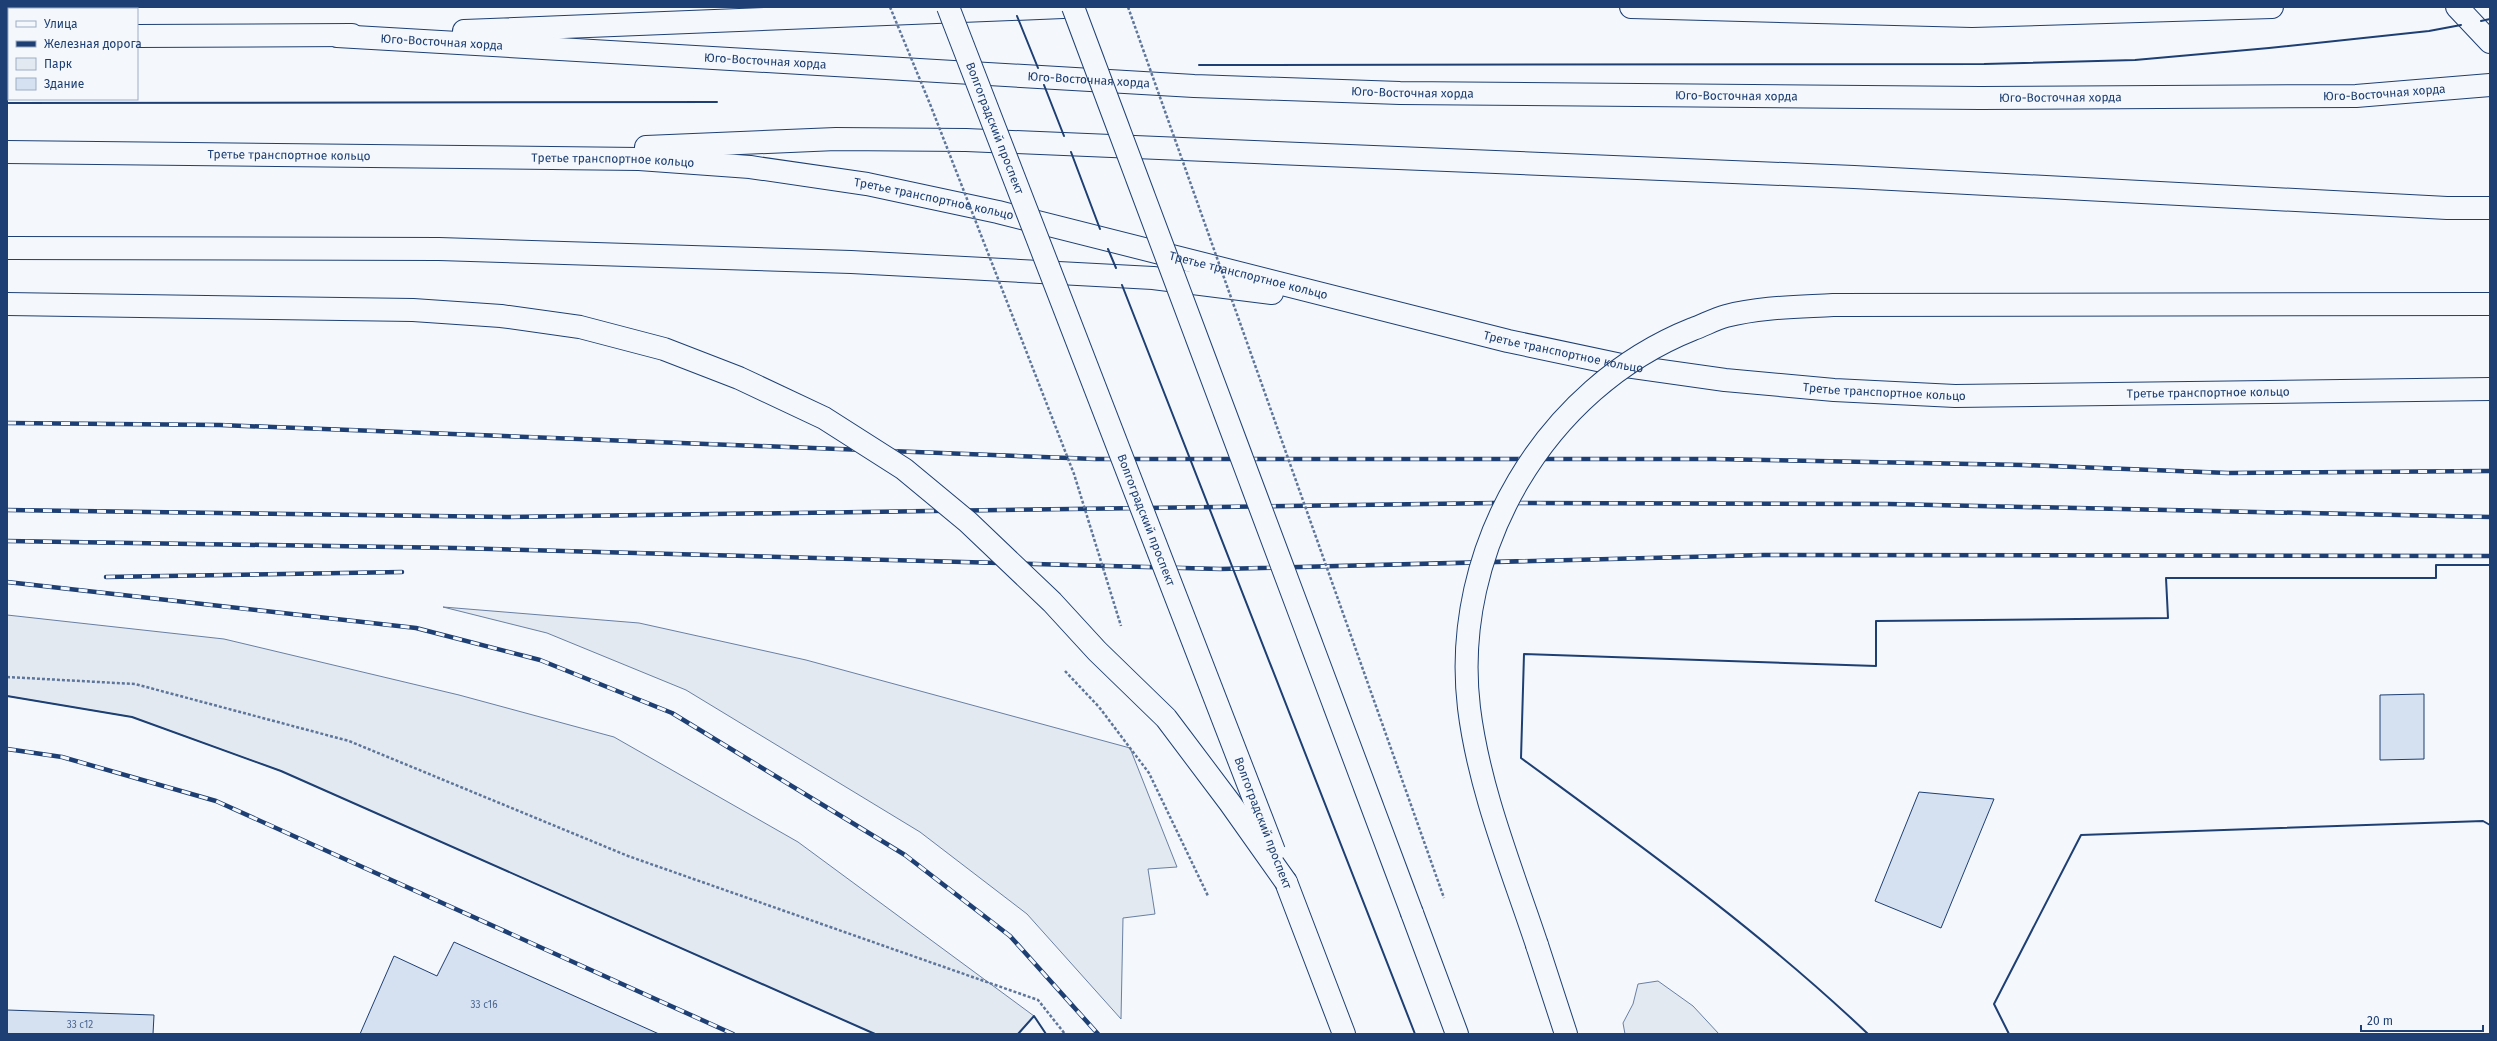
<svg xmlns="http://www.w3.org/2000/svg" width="2497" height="1041" viewBox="0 0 2497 1041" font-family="'Fira Sans',sans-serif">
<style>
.green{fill:#e3e9f0;stroke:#687fa3}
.building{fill:#d5e0f0;stroke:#1d3f73}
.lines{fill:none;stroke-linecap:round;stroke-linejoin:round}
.primary-casing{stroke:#1d3f73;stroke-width:24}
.path{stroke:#5e769c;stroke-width:2.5;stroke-dasharray:3 2;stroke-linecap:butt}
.primary{stroke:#f4f7fb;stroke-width:22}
.rail-casing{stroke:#1d3f73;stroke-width:4.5}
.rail{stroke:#f4f7fb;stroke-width:3;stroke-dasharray:9;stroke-linecap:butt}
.primary-bridge-casing{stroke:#1d3f73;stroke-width:24;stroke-linecap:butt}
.path-bridge{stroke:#5e769c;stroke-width:2.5;stroke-dasharray:3 2;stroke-linecap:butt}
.primary-bridge{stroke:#f4f7fb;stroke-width:22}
.wall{stroke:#1d3f73;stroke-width:2}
.labels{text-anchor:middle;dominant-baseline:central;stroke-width:3;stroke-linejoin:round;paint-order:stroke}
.number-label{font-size:10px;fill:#4b6792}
.street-label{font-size:12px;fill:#1d3f73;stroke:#f4f7fb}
</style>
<rect width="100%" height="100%" fill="#f4f7fb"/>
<path class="green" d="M443 607 639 623 806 660 1130 748 1177 867 1148 869 1155 914 1123 918 1121 1019 1027 914 920 832 686 690 547 633Z
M7 615 224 639 459 695 614 737 798 842 1034 1016 1018 1034H875L281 771 132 717 7 696Z
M1658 981 1693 1006 1719 1034H1625L1623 1023 1633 1004 1638 984Z"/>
<path class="building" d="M2424 694V759L2380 760V695Z
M1919 792 1994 799 1941 928 1875 901Z
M454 942 659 1034H360L394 956 437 976Z
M7 1010 154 1015 153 1034H7Z"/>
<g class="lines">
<g class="primary-casing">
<g id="primary">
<path d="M1631 7 1972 16 2272 7"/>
<path d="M2457 7 2490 42"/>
<path d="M464 31 1063 7"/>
<path d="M7 36H9"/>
<path d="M137 36 352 35"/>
<path id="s1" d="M337 36 1194 86 1400 93 1980 98 2356 96 2490 85"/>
<path d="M646 147 836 139 966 140 1854 177 2447 208H2490"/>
<path id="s2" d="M7 152 639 159 750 167 867 184 998 212 1508 341 1626 366 1725 380 1834 390 1955 396 2490 389"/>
<path d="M7 248 439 249 851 262 1153 278 1272 293"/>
<path d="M1286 882 1344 1034"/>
<path d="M1412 913 1457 1034"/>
<path d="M1537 945 1566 1034"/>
</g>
</g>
<path class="path" d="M1065 671 1099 707 1149 773 1208 896
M7 677 135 684 349 741 628 856 1038 1000 1065 1034"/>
<use href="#primary" class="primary"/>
<g class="rail-casing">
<path id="rail" d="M7 423 220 425 1095 459H1714L2023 465 2228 473 2490 471
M7 510 507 517 1494 503 1889 504 2490 517
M7 541 455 548 1220 569 1764 555 2490 556
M106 577 402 572
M7 582 416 628 540 660 672 713 905 855 1010 936 1098 1034
M7 749 62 757 216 801 733 1034"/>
</g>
<use href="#rail" class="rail"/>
<g class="primary-bridge-casing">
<g id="primary-bridge">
<path id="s3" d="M948 7 1274 851"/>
<path d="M1073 7 1412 913"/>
<path d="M7 304 413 310 501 316 580 327 664 349 739 378 824 418 904 469 968 522 1052 602 1097 651 1166 718 1230 803 1286 882"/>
<path d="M1537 945C1511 867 1479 789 1469 708 1450 549 1545 388 1693 329 1704 325 1715 319 1726 316 1760 307 1798 307 1833 305L2490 304"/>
</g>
</g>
<path class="path-bridge" d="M890 7 930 104 1074 474 1121 626
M1128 7 1444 898"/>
<use href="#primary-bridge" class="primary-bridge"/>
<path class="wall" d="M1017 16 1038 68
M2481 21 2490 19
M1199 65 1984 64 2135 60 2269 48 2429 31 2461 25
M1044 85 1064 136
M7 103 717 102
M1071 152 1100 229
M1108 249 1116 268
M1122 285 1415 1034
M7 696 132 717 281 771 875 1034
M1018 1034 1034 1016 1046 1034
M1868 1034C1761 932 1641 846 1521 758L1524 654 1876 666V621L2168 618 2166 578H2436V565H2490
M2009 1034 1994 1004 2081 835 2483 821 2490 825"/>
</g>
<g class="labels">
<g class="number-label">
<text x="484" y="1005">33 с16</text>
<text x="80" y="1025">33 с12</text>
</g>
<g class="street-label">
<text stroke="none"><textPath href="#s1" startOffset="105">Юго-Восточная хорда</textPath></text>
<text stroke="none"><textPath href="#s1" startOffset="429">Юго-Восточная хорда</textPath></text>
<text stroke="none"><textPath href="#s1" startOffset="753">Юго-Восточная хорда</textPath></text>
<text stroke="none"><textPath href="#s1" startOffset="1077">Юго-Восточная хорда</textPath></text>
<text stroke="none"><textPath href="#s1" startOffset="2049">Юго-Восточная хорда</textPath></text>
<text stroke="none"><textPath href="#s1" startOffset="1401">Юго-Восточная хорда</textPath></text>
<text stroke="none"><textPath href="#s1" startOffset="1725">Юго-Восточная хорда</textPath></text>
<text stroke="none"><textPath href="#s3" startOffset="130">Волгоградский проспект</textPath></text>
<text stroke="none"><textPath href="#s2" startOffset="282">Третье транспортное кольцо</textPath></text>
<text stroke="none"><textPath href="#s2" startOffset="606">Третье транспортное кольцо</textPath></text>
<text stroke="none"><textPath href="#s2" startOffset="930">Третье транспортное кольцо</textPath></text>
<text stroke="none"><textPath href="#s2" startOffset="1254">Третье транспортное кольцо</textPath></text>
<text stroke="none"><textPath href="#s2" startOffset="1578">Третье транспортное кольцо</textPath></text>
<text stroke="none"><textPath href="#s2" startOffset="1902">Третье транспортное кольцо</textPath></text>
<text stroke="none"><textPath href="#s2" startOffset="2226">Третье транспортное кольцо</textPath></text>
<text stroke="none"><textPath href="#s3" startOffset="550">Волгоградский проспект</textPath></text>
<text transform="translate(1263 823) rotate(69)">Волгоградский проспект</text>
</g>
</g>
<rect width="2497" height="1041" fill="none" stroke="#1d3f73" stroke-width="16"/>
<rect x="8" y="8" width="130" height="92" fill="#f4f7fb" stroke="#9eadc5"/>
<rect x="16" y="21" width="20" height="6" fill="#f4f7fb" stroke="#9eadc5"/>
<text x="44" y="28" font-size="12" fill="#1d3f73">Улица</text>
<rect x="16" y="41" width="20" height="6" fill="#1d3f73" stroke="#9eadc5"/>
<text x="44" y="48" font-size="12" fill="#1d3f73">Железная дорога</text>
<rect x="16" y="58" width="20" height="12" fill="#e3e9f0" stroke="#9eadc5"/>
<text x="44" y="68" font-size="12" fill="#1d3f73">Парк</text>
<rect x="16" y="78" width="20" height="12" fill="#d5e0f0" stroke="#9eadc5"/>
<text x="44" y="88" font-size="12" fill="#1d3f73">Здание</text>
<path d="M2361 1025v6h122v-6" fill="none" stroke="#1d3f73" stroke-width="2"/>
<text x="2367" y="1025" font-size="12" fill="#1d3f73" stroke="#f4f7fb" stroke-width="3" paint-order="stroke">20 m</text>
</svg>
